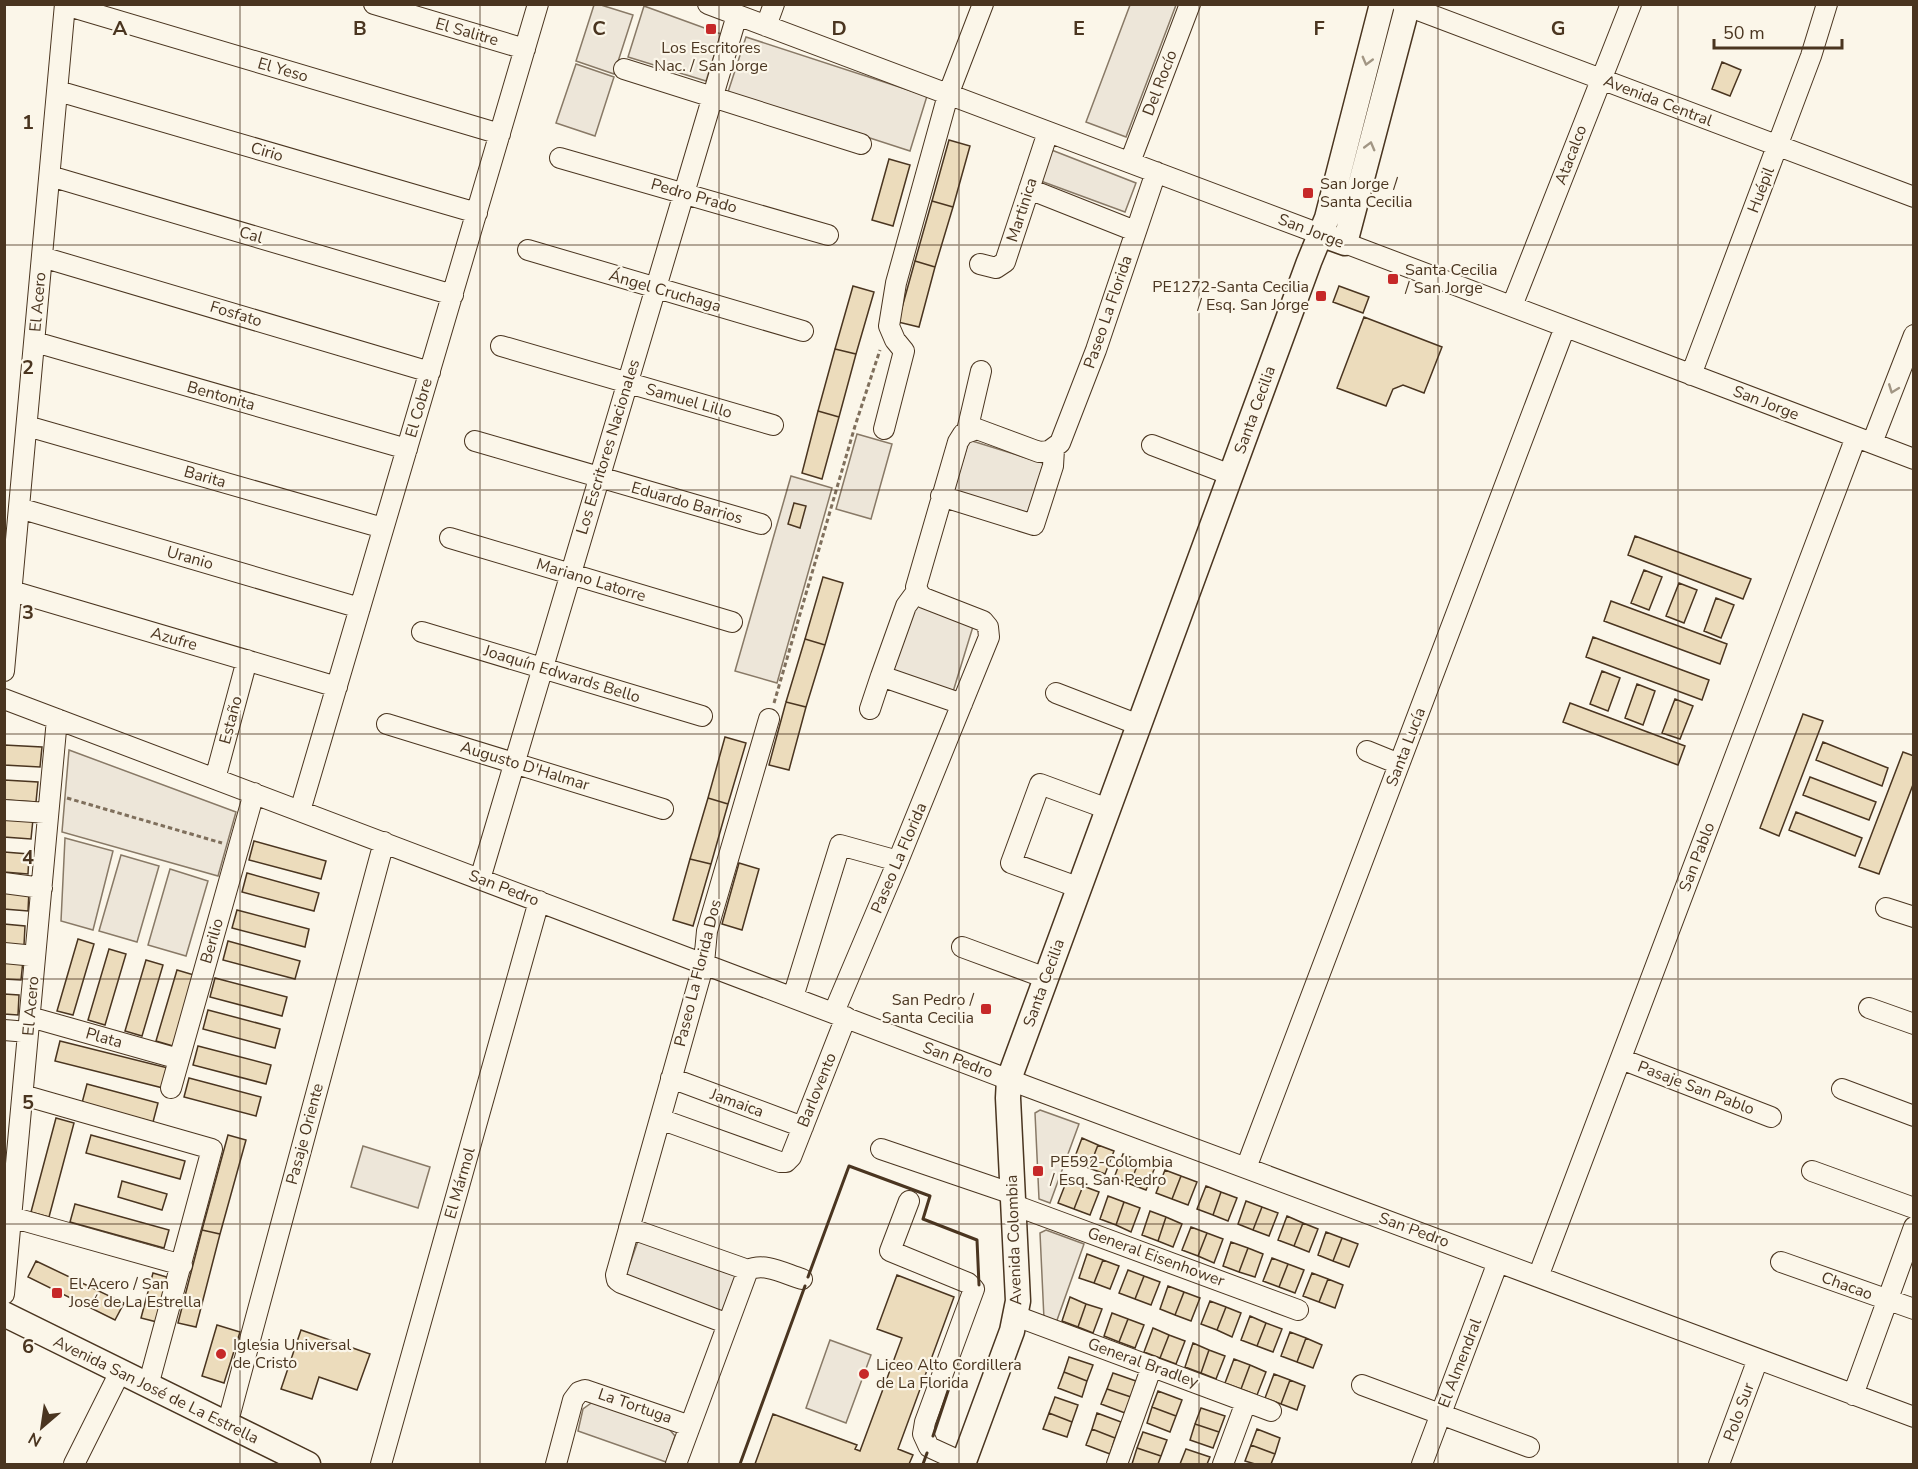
<svg xmlns="http://www.w3.org/2000/svg" width="1918" height="1469" viewBox="0 0 1918 1469" font-family="'Nunito Sans',sans-serif">
<style>
.green{fill:#ede6d9;stroke:#887966;stroke-width:1.5}
.building{fill:#ecdcbc;stroke:#4a3520;stroke-width:1.5}
.lines{fill:none;stroke-linecap:round;stroke-linejoin:round}
.minor-casing{stroke:#4a3520;stroke-width:22}
.major-casing{stroke:#4a3520;stroke-width:27}
.path{stroke:#7f6f5c;stroke-width:3;stroke-dasharray:4.5 3;stroke-linecap:butt}
.minor{stroke:#fbf6e9;stroke-width:20}
.major{stroke:#fbf6e9;stroke-width:24}
.wall{stroke:#4a3520;stroke-width:3}
.oneway{stroke:#a29684}
.grid{fill:none;stroke:#4a3520;stroke-width:1.5;stroke-opacity:0.55}
.poi-dot{fill:#c62828;stroke:#fbf6e9;stroke-width:2}
.labels{text-anchor:middle;dominant-baseline:central;stroke-width:4.5;stroke-linejoin:round;paint-order:stroke}
.street-label{font-size:16px;fill:#4a3520;stroke:#fbf6e9}
.poi-label{font-size:16px;fill:#4a3520;stroke:#fbf6e9;text-anchor:start}
.grid-label{font-size:20px;text-anchor:middle;font-weight:bold;fill:#4a3520;stroke:#fbf6e9;stroke-width:4.5;stroke-linejoin:round;paint-order:stroke}
</style>
<rect width="100%" height="100%" fill="#fbf6e9"/>
<path class="green" d="M594 5H601L633 15 614 74 576 61Z
M1130 5H1176L1126 137 1086 122Z
M644 6 721 34 706 81 628 57Z
M746 37 927 96 910 151 728 92Z
M576 64 614 77 595 136 556 123Z
M1049 149 1136 183 1125 212 1038 180Z
M857 434 892 444 871 519 836 509Z
M969 440 1049 465 1029 528 950 503Z
M791 476 832 488 777 683 735 671Z
M915 601 975 620 952 695 891 676Z
M69 750 236 812 218 876 62 832Z
M65 838 113 851 93 930 61 921Z
M121 855 159 866 137 942 99 931Z
M170 869 208 881 186 956 148 945Z
M1040 1110 1079 1124 1050 1203 1039 1199 1035 1113Z
M363 1146 430 1167 418 1208 351 1187Z
M1046 1230 1084 1244 1056 1323 1044 1319 1040 1233Z
M639 1238 738 1275 723 1315 625 1278Z
M830 1340 871 1355 846 1423 806 1408Z
M594 1401 669 1429 675 1436 666 1462 578 1431 583 1409Z"/>
<path class="building" d="M1722 62 1741 70 1730 96 1712 89Z
M949 140 970 146 953 207 932 201Z
M889 159 910 165 893 226 872 220Z
M932 201 953 207 935 267 915 261Z
M915 261 935 267 919 327 898 322Z
M853 286 874 292 856 354 835 349Z
M1339 286 1369 297 1363 313 1333 302Z
M1364 317 1442 347 1424 393 1403 385 1393 389 1386 406 1337 388Z
M835 349 856 354 839 417 818 411Z
M818 411 839 417 822 479 802 473Z
M794 503 806 506 800 528 788 524Z
M1635 536 1751 579 1743 599 1628 555Z
M1644 570 1662 577 1649 610 1631 603Z
M823 577 843 583 825 645 805 639Z
M1679 583 1697 590 1684 623 1666 616Z
M1716 598 1734 605 1721 638 1704 631Z
M1611 601 1727 644 1720 664 1604 621Z
M1593 637 1709 680 1702 700 1586 657Z
M805 639 825 645 806 707 786 702Z
M1602 671 1620 678 1608 711 1590 704Z
M1637 684 1655 691 1643 725 1625 718Z
M1675 699 1693 706 1680 739 1662 733Z
M786 702 806 707 789 770 769 765Z
M1570 703 1685 746 1678 765 1563 722Z
M1803 714 1823 721 1779 836 1760 828Z
M725 737 746 743 728 804 708 798Z
M1823 742 1888 768 1882 786 1816 760Z
M4 745 42 747 40 767 4 765Z
M1903 752 1914 756V782L1879 874 1859 867Z
M1810 777 1876 802 1869 820 1803 795Z
M4 780 38 782 36 802 4 800Z
M708 798 728 804 711 864 690 859Z
M1796 812 1862 838 1855 856 1789 830Z
M4 817 33 819 31 839 4 837Z
M254 841 326 861 321 879 249 860Z
M4 852 29 854 28 874 4 872Z
M690 859 711 864 693 926 673 920Z
M739 863 759 869 742 930 722 924Z
M247 873 319 893 314 911 242 892Z
M4 889 29 891 28 911 4 909Z
M237 910 309 929 305 947 232 928Z
M4 924 25 926 24 945 4 944Z
M78 939 94 944 73 1015 57 1011Z
M228 941 300 961 295 979 223 960Z
M109 949 126 954 105 1025 88 1020Z
M4 959 23 960 21 980 4 979Z
M146 960 163 965 142 1036 125 1031Z
M177 970 194 975 173 1046 156 1041Z
M215 978 287 997 282 1016 210 997Z
M4 994 19 995 18 1015 4 1014Z
M208 1010 280 1029 275 1048 203 1029Z
M60 1041 168 1068 163 1088 55 1061Z
M198 1046 271 1065 266 1084 193 1065Z
M189 1078 261 1097 256 1116 184 1097Z
M87 1084 158 1103 153 1122 82 1103Z
M56 1118 74 1123 49 1217 31 1212Z
M91 1135 185 1161 180 1179 86 1153Z
M228 1135 246 1140 220 1234 202 1230Z
M1082 1138 1098 1145 1089 1168 1073 1162Z
M1098 1145 1114 1151 1105 1174 1089 1168Z
M1123 1154 1139 1161 1130 1184 1114 1178Z
M1139 1161 1155 1167 1146 1190 1130 1184Z
M1165 1170 1181 1176 1172 1199 1156 1193Z
M1181 1176 1197 1182 1188 1205 1172 1199Z
M1067 1180 1083 1186 1074 1209 1058 1203Z
M122 1181 167 1194 162 1210 118 1197Z
M1083 1186 1099 1192 1090 1215 1074 1209Z
M1206 1186 1221 1192 1213 1215 1197 1209Z
M1221 1192 1237 1198 1228 1221 1213 1215Z
M1108 1196 1124 1202 1116 1225 1100 1219Z
M1246 1201 1262 1207 1253 1230 1238 1224Z
M1124 1202 1140 1208 1131 1232 1116 1225Z
M75 1204 169 1230 164 1248 70 1222Z
M1262 1207 1278 1213 1269 1236 1253 1230Z
M1150 1211 1166 1217 1158 1241 1142 1235Z
M1287 1216 1303 1223 1294 1246 1278 1240Z
M1166 1217 1182 1224 1173 1247 1158 1241Z
M1303 1223 1318 1229 1309 1252 1294 1246Z
M1191 1227 1207 1233 1198 1256 1182 1250Z
M202 1230 220 1234 196 1327 178 1323Z
M1326 1232 1342 1238 1333 1261 1318 1255Z
M1207 1233 1223 1239 1214 1263 1198 1256Z
M1342 1238 1358 1244 1349 1267 1333 1261Z
M1231 1242 1248 1248 1239 1272 1223 1266Z
M1248 1248 1263 1254 1255 1277 1239 1272Z
M1087 1254 1103 1260 1094 1283 1079 1278Z
M1272 1258 1288 1264 1279 1287 1263 1281Z
M1103 1260 1119 1266 1110 1289 1094 1283Z
M36 1261 124 1303 115 1320 28 1277Z
M1288 1264 1304 1270 1295 1293 1279 1287Z
M1128 1270 1144 1276 1135 1299 1119 1293Z
M153 1273 170 1278 157 1322 141 1318Z
M1312 1273 1328 1279 1319 1302 1303 1296Z
M897 1275 954 1297 898 1449 913 1455 909 1464H755L773 1414 857 1445 855 1449 860 1451 902 1338 877 1329Z
M1144 1276 1160 1282 1151 1305 1135 1299Z
M1328 1279 1343 1285 1335 1308 1319 1302Z
M1168 1286 1184 1292 1175 1315 1160 1309Z
M1184 1292 1200 1298 1191 1321 1175 1315Z
M1070 1297 1086 1304 1078 1327 1062 1321Z
M1210 1301 1226 1307 1217 1330 1201 1324Z
M1086 1304 1102 1309 1093 1333 1078 1327Z
M1226 1307 1241 1313 1232 1337 1217 1330Z
M1112 1313 1128 1319 1119 1342 1104 1336Z
M1250 1316 1266 1323 1257 1346 1241 1340Z
M1128 1319 1144 1325 1135 1348 1119 1342Z
M1266 1323 1282 1329 1273 1352 1257 1346Z
M217 1325 240 1332 224 1383 202 1376Z
M1153 1328 1169 1335 1160 1358 1144 1352Z
M301 1330 370 1354 357 1390 319 1377 312 1399 281 1389Z
M1290 1332 1306 1338 1297 1362 1281 1356Z
M1169 1335 1185 1341 1176 1364 1160 1358Z
M1306 1338 1322 1345 1313 1368 1297 1362Z
M1193 1343 1209 1350 1201 1373 1185 1367Z
M1209 1350 1225 1356 1216 1379 1201 1373Z
M1069 1357 1093 1365 1087 1381 1064 1372Z
M1234 1359 1250 1365 1241 1389 1225 1383Z
M1250 1365 1266 1372 1257 1395 1241 1389Z
M1064 1372 1087 1381 1082 1397 1058 1388Z
M1113 1373 1136 1381 1131 1397 1107 1389Z
M1274 1374 1290 1380 1281 1404 1265 1398Z
M1290 1380 1305 1386 1297 1410 1281 1404Z
M1107 1389 1131 1397 1125 1413 1101 1404Z
M1158 1391 1182 1400 1176 1416 1152 1407Z
M1055 1397 1078 1405 1072 1422 1049 1413Z
M1152 1407 1176 1416 1170 1432 1147 1423Z
M1201 1408 1225 1416 1219 1432 1195 1424Z
M1049 1413 1072 1422 1067 1437 1043 1429Z
M1097 1413 1121 1422 1115 1438 1092 1429Z
M1195 1424 1219 1432 1213 1448 1190 1440Z
M1092 1429 1115 1438 1110 1454 1086 1445Z
M1257 1429 1280 1438 1275 1454 1251 1445Z
M1143 1432 1167 1440 1161 1456 1137 1448Z
M1251 1445 1275 1454 1271 1464H1255L1245 1461Z
M1137 1448 1161 1456 1158 1464H1132Z
M1186 1449 1210 1457 1207 1464H1180Z"/>
<g class="lines">
<g class="minor-casing">
<path id="minor" d="M374 4 525 49
M708 4 1320 234
M1402 4 1914 197
M65 5 500 134
M766 26 774 4
M624 69 861 144
M58 91 477 213
M560 158 828 235
M1130 162 1190 4
M50 176 453 295
M1029 189 1135 231
M1345 243 1914 459
M528 250 803 331
M42 257 430 372
M980 264 996 268 1005 262 1048 132
M1512 306 1631 4
M35 342 407 449
M501 346 773 425
M1691 375 1811 56 1827 4
M27 426 383 528
M884 429 904 351 895 340 889 326 896 283 948 95 983 4
M967 431 981 371
M475 441 761 524
M1872 443 1914 335
M1152 445 1231 475
M941 496 1034 525 1053 466 1054 449
M19 508 360 608
M450 538 732 622
M12 591 337 687
M917 591 906 606 881 676 962 704
M422 632 702 716
M4 671 65 4
M1056 693 1139 725
M4 699 1031 1088 1914 1417
M870 709 881 676
M387 724 663 809
M1367 751 1399 764
M215 779 247 660
M4 810 48 813
M300 811 538 4
M480 879 737 15
M4 883 42 888
M1080 888 1011 863 1040 784 1108 809
M1886 908 1914 917
M962 947 1046 978
M4 953 35 956
M793 997 840 845 898 861
M1869 1008 1914 1024
M834 1012 898 861 989 637 988 627 983 621 924 598 920 595 916 587 958 442 963 434 977 429 1039 452 1049 451 1060 443 1096 350 1156 172
M30 1017 179 1059
M4 1030 28 1032
M1621 1059 1771 1117
M671 1078 803 1127
M171 1088 254 793
M1842 1089 1914 1116
M23 1095 212 1149 148 1386
M660 1119 780 1162H786L791 1157 846 1017
M881 1149 1013 1194
M1246 1168 1565 327
M1812 1171 1914 1208
M909 1201 890 1251 968 1283 974 1289 925 1422 923 1434 929 1447 964 1463
M1014 1205 1298 1310
M11 1217 182 1265
M629 1228 748 1270C765 1262 785 1274 802 1279
M1781 1262 1914 1309
M1538 1277 1856 437
M4 1294 57 719
M1016 1316 1271 1411
M728 1324 621 1283 617 1280 616 1275 704 963 707 931 769 719
M1362 1385 1529 1447
M1853 1395 1914 1227
M227 1425 384 842
M74 1464 120 1372
M381 1464 539 901
M556 1464 573 1400 579 1392 585 1390 690 1426
M676 1464 748 1270
M1117 1464 1152 1366
M1223 1464 1246 1402
M1422 1464 1498 1262
M1719 1464 1758 1359"/>
</g>
<g class="major-casing">
<path id="major" d="M1320 234 1345 243 1408 4
M4 1314 308 1464
M963 1464 1012 1331 1018 1301 1008 1098 1009 1079 1309 262 1327 218 1382 4"/>
</g>
<path class="path" d="M774 703 855 426 880 350
M67 798 222 843"/>
<use href="#minor" class="minor"/>
<use href="#major" class="major"/>
<path class="wall" d="M808 1277 849 1166 930 1196 923 1219 977 1240 979 1285
M933 1436 951 1382
M740 1464 805 1286
M923 1464 927 1453"/>
</g>
<defs><path id="oneway-chevron" d="M-2-3.5L2.5 0L-2 3.5" fill="none" stroke-width="1.6" stroke-linecap="round" stroke-linejoin="round" transform="scale(1.5)"/></defs>
<g class="oneway">
<use href="#oneway-chevron" transform="translate(1367 61) rotate(105)"/>
<use href="#oneway-chevron" transform="translate(1370 146) rotate(-75)"/>
<use href="#oneway-chevron" transform="translate(1893 389) rotate(111)"/>
</g>
<path class="grid" d="M240 4V1464M480 4V1464M719 4V1464M959 4V1464M1199 4V1464M1438 4V1464M1678 4V1464M4 245H1914M4 490H1914M4 734H1914M4 979H1914M4 1224H1914"/>
<g class="poi-dot">
<rect x="705" y="23" width="12" height="12" rx="3"/>
<rect x="1302" y="187" width="12" height="12" rx="3"/>
<rect x="1387" y="273" width="12" height="12" rx="3"/>
<rect x="1315" y="290" width="12" height="12" rx="3"/>
<rect x="980" y="1003" width="12" height="12" rx="3"/>
<rect x="1032" y="1165" width="12" height="12" rx="3"/>
<rect x="51" y="1287" width="12" height="12" rx="3"/>
<circle cx="221" cy="1354" r="6"/>
<circle cx="864" cy="1374" r="6"/>
</g>
<g class="labels">
<g class="street-label">
<text transform="translate(467 32) rotate(16)">El Salitre</text>
<text transform="translate(283 70) rotate(16)">El Yeso</text>
<text transform="translate(1160 83) rotate(-69)">Del Rocío</text>
<text transform="translate(1658 101) rotate(21)">Avenida Central</text>
<text transform="translate(267 152) rotate(16)">Cirio</text>
<text transform="translate(1571 155) rotate(-69)">Atacalco</text>
<text transform="translate(1761 190) rotate(-69)">Huépil</text>
<text transform="translate(694 196) rotate(16)">Pedro Prado</text>
<text transform="translate(1022 210) rotate(-72)">Martinica</text>
<text transform="translate(1311 231) rotate(21)">San Jorge</text>
<text transform="translate(251 235) rotate(16)">Cal</text>
<text transform="translate(665 291) rotate(16)">Ángel Cruchaga</text>
<text transform="translate(38 302) rotate(-85)">El Acero</text>
<text transform="translate(1108 312) rotate(-71)">Paseo La Florida</text>
<text transform="translate(236 314) rotate(17)">Fosfato</text>
<text transform="translate(221 396) rotate(16)">Bentonita</text>
<text transform="translate(689 401) rotate(16)">Samuel Lillo</text>
<text transform="translate(1766 403) rotate(21)">San Jorge</text>
<text transform="translate(419 408) rotate(-74)">El Cobre</text>
<text transform="translate(1255 410) rotate(-70)">Santa Cecilia</text>
<text transform="translate(608 447) rotate(-73)">Los Escritores Nacionales</text>
<text transform="translate(205 477) rotate(16)">Barita</text>
<text transform="translate(687 503) rotate(16)">Eduardo Barrios</text>
<text transform="translate(190 558) rotate(16)">Uranio</text>
<text transform="translate(591 580) rotate(17)">Mariano Latorre</text>
<text transform="translate(174 639) rotate(16)">Azufre</text>
<text transform="translate(562 674) rotate(17)">Joaquín Edwards Bello</text>
<text transform="translate(231 720) rotate(-75)">Estaño</text>
<text transform="translate(1406 747) rotate(-69)">Santa Lucía</text>
<text transform="translate(525 766) rotate(17)">Augusto D'Halmar</text>
<text transform="translate(1697 857) rotate(-69)">San Pablo</text>
<text transform="translate(899 858) rotate(-67)">Paseo La Florida</text>
<text transform="translate(504 888) rotate(21)">San Pedro</text>
<text transform="translate(212 941) rotate(-74)">Berilio</text>
<text transform="translate(698 973) rotate(-76)">Paseo La Florida Dos</text>
<text transform="translate(1044 983) rotate(-70)">Santa Cecilia</text>
<text transform="translate(31 1006) rotate(-85)">El Acero</text>
<text transform="translate(104 1038) rotate(16)">Plata</text>
<text transform="translate(958 1060) rotate(21)">San Pedro</text>
<text transform="translate(1696 1088) rotate(21)">Pasaje San Pablo</text>
<text transform="translate(817 1090) rotate(-68)">Barlovento</text>
<text transform="translate(737 1103) rotate(20)">Jamaica</text>
<text transform="translate(305 1134) rotate(-75)">Pasaje Oriente</text>
<text transform="translate(460 1183) rotate(-74)">El Mármol</text>
<text transform="translate(1414 1230) rotate(20)">San Pedro</text>
<text transform="translate(1014 1240) rotate(-92)">Avenida Colombia</text>
<text transform="translate(1156 1257) rotate(20)">General Eisenhower</text>
<text transform="translate(1847 1286) rotate(20)">Chacao</text>
<text transform="translate(1143 1363) rotate(20)">General Bradley</text>
<text transform="translate(1460 1363) rotate(-69)">El Almendral</text>
<text transform="translate(156 1390) rotate(26)">Avenida San José de La Estrella</text>
<text transform="translate(635 1406) rotate(19)">La Tortuga</text>
<text transform="translate(1739 1412) rotate(-70)">Polo Sur</text>
</g>
<g class="poi-label">
<text x="711" y="48" text-anchor="middle">Los Escritores<tspan x="711" dy="18">Nac. / San Jorge</tspan></text>
<text x="1320" y="184">San Jorge /<tspan x="1320" dy="18">Santa Cecilia</tspan></text>
<text x="1405" y="270">Santa Cecilia<tspan x="1405" dy="18">/ San Jorge</tspan></text>
<text x="1309" y="287" text-anchor="end">PE1272-Santa Cecilia<tspan x="1309" dy="18">/ Esq. San Jorge</tspan></text>
<text x="974" y="1000" text-anchor="end">San Pedro /<tspan x="974" dy="18">Santa Cecilia</tspan></text>
<text x="1050" y="1162">PE592-Colombia<tspan x="1050" dy="18">/ Esq. San Pedro</tspan></text>
<text x="69" y="1284">El Acero / San<tspan x="69" dy="18">José de La Estrella</tspan></text>
<text x="233" y="1345">Iglesia Universal<tspan x="233" dy="18">de Cristo</tspan></text>
<text x="876" y="1365">Liceo Alto Cordillera<tspan x="876" dy="18">de La Florida</tspan></text>
</g>
</g>
<g class="grid-label">
<text x="120" y="35">A</text>
<text x="360" y="35">B</text>
<text x="599" y="35">C</text>
<text x="839" y="35">D</text>
<text x="1079" y="35">E</text>
<text x="1319" y="35">F</text>
<text x="1558" y="35">G</text>
<text x="28" y="129">1</text>
<text x="28" y="374">2</text>
<text x="28" y="619">3</text>
<text x="28" y="864">4</text>
<text x="28" y="1109">5</text>
<text x="28" y="1353">6</text>
</g>
<rect width="1918" height="1469" fill="none" stroke="#4a3520" stroke-width="12"/>
<g transform="translate(42 1427) rotate(209)" stroke="#fbf6e9" stroke-width="4.5" paint-order="stroke">
<path d="M0-4.5L10 22L0 15L-10 22Z" fill="#4a3520"/>
<text y="-9" font-size="16" font-weight="bold" text-anchor="middle" fill="#4a3520">N</text>
</g>
<path d="M1714 39v9h128v-9" fill="none" stroke="#4a3520" stroke-width="3"/>
<text x="1723" y="39" font-size="18" fill="#4a3520" stroke="#fbf6e9" stroke-width="4.5" paint-order="stroke">50 m</text>
</svg>
